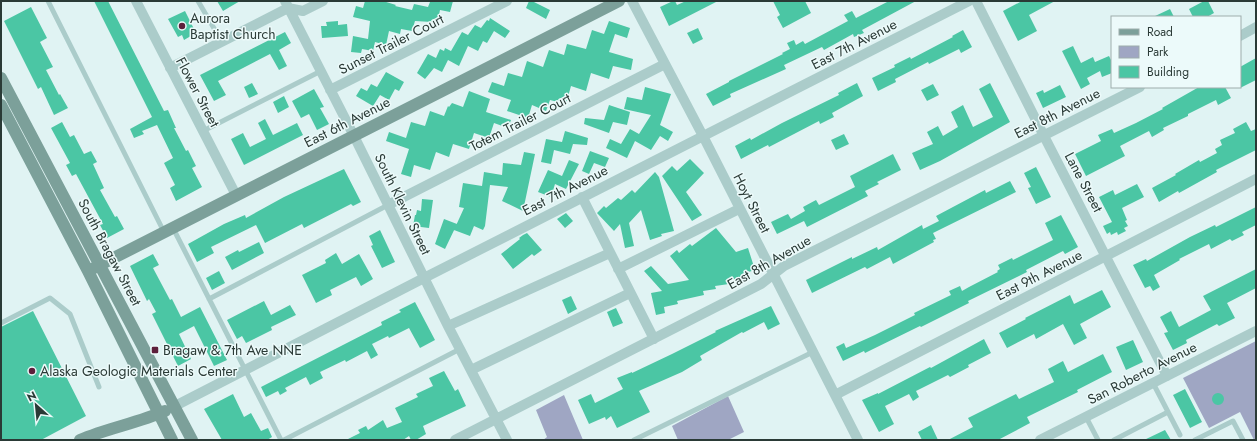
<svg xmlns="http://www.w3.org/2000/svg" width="1257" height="441" viewBox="0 0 1257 441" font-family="Jost,sans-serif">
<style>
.green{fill:#9fa6c3}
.building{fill:#4bc6a4}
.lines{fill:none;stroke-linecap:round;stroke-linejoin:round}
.lane{stroke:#abccca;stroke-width:5}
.street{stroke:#abccca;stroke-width:10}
.secondary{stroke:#7ca09a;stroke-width:12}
.poi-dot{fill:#5c1f3b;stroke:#ecfafa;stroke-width:1.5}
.labels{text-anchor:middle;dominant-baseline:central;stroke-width:3;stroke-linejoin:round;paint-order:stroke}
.poi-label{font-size:14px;fill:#2a3a36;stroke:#ecfafa;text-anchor:start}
.street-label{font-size:14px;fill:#2a3a36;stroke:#ecfafa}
</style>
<rect width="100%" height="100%" fill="#e0f3f3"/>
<path class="green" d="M1256 341V440H1254L1240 412 1209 428 1183 378Z
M564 395 583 440H543L547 437 536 410Z
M728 396 744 432 728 440H678L672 426Z"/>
<path class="building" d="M94 1H108L164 111 168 110 176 128H174L186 151 188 150 196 166 192 168 202 187 176 201 170 188 175 185 164 163 173 158 157 125 142 131 144 134 134 138 130 129 152 117Z
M217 1H240L223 11Z
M365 1H383L396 5 395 6 412 10 414 4 428 7 430 2 453 1 450 12 440 10 438 20 433 19 432 22 415 21 412 31 401 29 400 34 389 31 386 45 375 42 373 51 362 49 361 53 351 52 353 36 368 39 370 21 353 17 356 6 363 8Z
M529 1H532L550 10 546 19 526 8Z
M673 1H675L677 5 686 1H718L669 26 660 7Z
M773 1H805L811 13 783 28 777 17 780 15Z
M889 1H916L862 30 864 33 854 37 853 34 824 50 822 47 784 65 786 69 730 94 731 97 713 106 706 94 729 82V81L783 54 782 53 790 49 787 43 794 40 796 45 803 41 805 44 848 21 844 15 852 11 856 18Z
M1022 1H1055L1029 15 1037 31 1018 41 1003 11Z
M1204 1H1208L1214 13 1207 17H1193L1189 9Z
M31 7 47 38 40 42 53 67 46 70 59 95 60 94 68 108 54 115 41 87 38 89 4 21Z
M1170 9 1174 17H1153Z
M185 11 196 33 184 40 182 35 178 37 168 19Z
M490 18 510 31 505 38 494 31 487 43 483 41 478 51 468 46 459 66 448 60 442 72 434 68 425 79 417 73 428 54 436 58 440 49 444 51 445 48 451 51 462 32 468 35 475 25 481 28 487 20 489 21Z
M338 21V25L347 24 348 36 322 38 321 26H327L326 22Z
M609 21 630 28 627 38 615 34 609 52 633 59 631 70 613 66 609 79 591 73 586 91 571 86 566 104 550 100 546 111 532 105 528 118 507 111 511 100 488 92 492 82 504 86 508 73 522 77 527 61 543 67 549 50 564 55 567 44 586 49 592 30 604 34Z
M698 28 703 39 693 44 687 33Z
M963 30 972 47 961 53 959 49 929 64 928 62 895 79 896 82 878 91 872 78 895 67 894 65 910 57 911 59 953 37 952 36Z
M285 32 291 43 279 50 287 66 279 70 270 54 218 81 226 95 214 101 200 75Z
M1073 46 1081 63 1093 57 1095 62 1109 56 1112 62V73L1102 77 1100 71 1087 78 1090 84 1081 89 1062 51Z
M1256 58V80L1240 88V67Z
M386 72 404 82 399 91 395 89 389 100 380 95 373 106 356 96 361 88 367 91 371 84 377 87Z
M252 83 258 94 249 98 244 87Z
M857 83 863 96 832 113 834 117 820 124 819 121 769 147 768 145 741 159 735 146 750 138 751 140 782 123 839 95 838 93Z
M990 83 1010 122 940 161 920 170 912 153 933 144 927 132 938 126 943 136 958 127 951 112 963 105 973 127 993 117 979 89Z
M933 84 939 95 927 101 921 90Z
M1060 85 1066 97 1043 108 1036 93 1043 90 1044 93Z
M645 87 671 94 660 125 673 132 668 141 660 136 651 150 635 141 627 158 606 148 610 139 621 144 630 129 639 134 651 115 624 109 627 97 642 100Z
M1199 87H1225L1231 98 1218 105 1216 100 1188 114V116L1163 128 1164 130 1152 137 1149 131 1120 146 1125 156 1086 176 1075 154 1101 141 1098 135 1112 129 1114 133 1136 123 1163 109 1162 108Z
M314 89 324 107 320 108 329 124 317 130 309 114 301 118 292 101Z
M469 91 490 99 486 112 511 120 508 128 494 123 489 138 474 133 469 149 453 144 449 157 436 152 430 170 414 165 411 177 401 174 409 149 386 141 389 132 406 138 411 122 425 126 430 111 444 116 448 106 449 107 452 103 463 107Z
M284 96 289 107 278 113 273 102Z
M609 105 630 112 627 125 613 122 609 133 584 124 585 118 604 120Z
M265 119 273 135 297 123 303 135 244 165 231 139 243 133 250 147 266 139 258 123Z
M62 122 70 137 74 135 84 154 91 151 97 162 93 164 104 188 100 190 115 217 117 216 124 229 107 238 100 225 103 224 76 174 72 176 66 165 70 163 51 128Z
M1246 122 1251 131 1256 129V150L1216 170 1217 172 1179 193 1178 191 1159 202 1152 188 1176 175 1175 174 1199 160 1200 162 1217 153 1215 149 1222 145 1220 140 1235 133 1233 129Z
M565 131 588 138 587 145 573 144 570 154 554 150 551 164 541 162 546 139 562 142Z
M844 134 849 144 836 150 831 140Z
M590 151 609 158 605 167 594 163 589 174 582 171Z
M524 152 535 154 523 211 502 201 508 187 490 185 485 226 483 230 474 226 470 236 454 230 464 208 459 207 463 183 482 186 484 172 502 175 503 163 521 165Z
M893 154 901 170 877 182 879 184 865 191 868 196 807 227 804 221 777 234 771 222 788 214 791 219 805 211 803 207 816 200 819 205 855 187 850 176Z
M690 159 704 173 686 192 702 215 692 221 662 176 672 166 677 171Z
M569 160 579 164 566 189 555 184 551 197 538 192 548 170 562 176Z
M1036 167 1051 197 1036 204 1028 188 1031 187 1024 173Z
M344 169 361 202 353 206 351 204 304 228 302 224 265 243 256 225 211 247 214 253 197 262 188 244 224 224 245 215 246 218 284 197Z
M655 172 659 177 674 231 661 234 662 236 650 240 641 210 629 223 634 246 625 248 620 224 614 231 597 213 604 206 606 208 618 198 621 200 632 190 635 193Z
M1010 181 1016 192 933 233 936 239 933 240 934 242 893 264 890 257 867 269 865 267 812 293 806 280 852 257V259L877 247 878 250 922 225 923 229 939 221 936 216 985 190 986 193Z
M1137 184 1144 197 1122 208 1127 220 1125 221 1128 226 1124 228 1126 231 1118 235 1117 232 1111 235 1110 232 1107 234 1103 226 1112 222 1099 197 1113 190 1115 195Z
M422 199 433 200 429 228 413 226 415 215H416L417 210 421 211Z
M1256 207V225L1242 232 1244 235 1232 241 1230 239 1211 249 1209 244 1179 259 1180 260 1154 275 1160 287 1153 291 1150 286 1145 288 1133 265 1146 259 1147 261 1190 237 1215 225 1216 227Z
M566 213 573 221 565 228 557 219Z
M1061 215 1078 247 1065 254 1063 251 1026 270 1027 272 968 301 969 303 921 327 920 326 865 353 864 351 843 361 836 347 844 343 846 348 875 335 915 315 914 313 951 295 949 291 960 286 962 291 969 287 998 272 997 271 1000 269 998 265 1012 258 1013 260 1053 240 1045 223Z
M444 219 457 224 445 249 435 244Z
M716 228 736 252 748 248 755 270 742 274 743 278 728 280 729 284 715 286 716 289 703 291 704 295 677 301 678 304 664 307 665 313 656 315 651 293 662 291 644 271 651 266 668 284 689 280 670 256 677 250 679 253 690 244 692 246Z
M380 230 395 262 382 268 371 246 373 245 369 236Z
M527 233 542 250 534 256 532 254 513 269 501 254 520 239 519 238 523 235Z
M259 242 264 253 232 270 225 257 238 250 239 252Z
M336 253 342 264 359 254 373 279 361 286 356 277 330 290 332 295 316 303 302 275 326 263 325 260Z
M153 254 159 265 153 268 170 300 172 299 181 317 200 307 227 360 214 366 194 326 179 334 191 359 178 366 152 314 156 312 149 299 147 301 130 266Z
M1256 269V288L1227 303 1235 318 1219 326 1217 324 1186 340 1187 343 1173 350 1164 333 1168 332 1160 317 1171 311 1179 327 1211 310 1203 296Z
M219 271 225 283 212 290 206 278Z
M1102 290 1111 307 1080 324 1087 338 1074 345 1063 324 1036 339 1034 334 1007 348 999 333 1026 319 1025 318 1070 295 1074 304Z
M571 296 577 309 568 314 562 300Z
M264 301 271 315 290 305 296 315 271 327 272 330 246 343 242 336 237 339 227 320Z
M415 302 435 340 420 348 409 328 389 338 388 336 372 344 378 355 371 359 367 351 346 362 345 360 320 372 323 378 310 385 306 377 285 388 287 391 280 395 278 391 266 397 261 387 382 325 381 322 401 312 399 310Z
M771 306 780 324 768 330 764 322 743 333 742 332 700 356 702 360 682 372 641 390 639 391 650 412 617 428 611 416 606 420 605 417 589 424 578 400 591 394 595 403 623 389 617 378 632 372V373L672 354 716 332 715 331Z
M616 308 623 323 613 327 607 312Z
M33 311 86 416 41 440H1V327Z
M984 339 991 353 968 365 969 367 950 377 948 375 916 391 919 397 913 401 909 394 885 406 894 424 879 432 862 400 878 393V394L930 367 931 368Z
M1133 340 1143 362 1126 370 1116 347Z
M1103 354 1112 372 1077 390 1078 392 1027 417 1030 423 998 440H948L973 427 968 418 1016 394 1019 399 1054 382 1048 369 1063 361 1068 372Z
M444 371 455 391 458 389 466 406 423 426 426 434 416 440H411L409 436 403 440H346L360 433 358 430 366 426 368 430 383 420 387 428 402 422 395 408 418 397 416 394 433 386 429 378Z
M1185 389 1202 422 1190 428 1173 395Z
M1212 399a6 6 0 1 1 12 0a6 6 0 1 1-12 0Z
M233 394 244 417 251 413 261 431 268 428 272 437 267 440H222L204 409Z
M931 425 938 440H922L918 432Z
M1165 430 1171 440H1144Z"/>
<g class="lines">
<path class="lane" d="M48 1 164 232
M198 1 222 42
M203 131 321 71
M173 228 281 440
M209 299 388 205
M1 323 50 298 70 314 99 387
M1153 383 1180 435
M1086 417 1098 440
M284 440 460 349
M634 440 813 352
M1114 440 1168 412
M1195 440 1233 421 1243 440"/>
<path class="street" d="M136 1 236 195
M285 1 354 136 448 326 507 440
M632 1 703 136 858 440
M976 1 1044 136 1167 376
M1240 36 1256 27
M170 68 288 8 303 11 323 1
M330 90 507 1
M582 197 654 339
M388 205 665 64
M618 269 739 209
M448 326 610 253
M471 370 630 293
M835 395 1256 179
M175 406 424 278 969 1
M455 440 761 284 784 266 1140 87
M1040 440 1256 331"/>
<path class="secondary" d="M1 78 192 440
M1 105 88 271 172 440
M88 271 619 1
M80 440C108 428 138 423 165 411"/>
</g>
<g class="poi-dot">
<circle cx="182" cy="26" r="4"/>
<rect x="151" y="346" width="8" height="8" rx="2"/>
<circle cx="32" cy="371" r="4"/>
</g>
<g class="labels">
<g class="poi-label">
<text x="190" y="18">Aurora<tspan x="190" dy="16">Baptist Church</tspan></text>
<text x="163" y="350">Bragaw &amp; 7th Ave NNE</text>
<text x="40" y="371">Alaska Geologic Materials Center</text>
</g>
<g class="street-label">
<text transform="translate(391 44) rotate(-27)">Sunset Trailer Court</text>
<text transform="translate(854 44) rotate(-27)">East 7th Avenue</text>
<text transform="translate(198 92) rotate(62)">Flower Street</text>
<text transform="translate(1057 113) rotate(-27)">East 8th Avenue</text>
<text transform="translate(347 122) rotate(-27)">East 6th Avenue</text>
<text transform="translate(520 122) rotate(-27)">Totem Trailer Court</text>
<text transform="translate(1084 182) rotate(62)">Lane Street</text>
<text transform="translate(565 190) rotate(-27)">East 7th Avenue</text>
<text transform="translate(752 203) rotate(63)">Hoyt Street</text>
<text transform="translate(403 204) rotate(64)">South Klevin Street</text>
<text transform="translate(110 252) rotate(62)">South Bragaw Street</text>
<text transform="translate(769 262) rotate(-30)">East 8th Avenue</text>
<text transform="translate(1039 275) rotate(-27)">East 9th Avenue</text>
<text transform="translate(1142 373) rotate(-27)">San Roberto Avenue</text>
</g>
</g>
<rect width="1257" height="441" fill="none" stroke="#2a3a36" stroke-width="4"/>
<rect x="1111" y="16" width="130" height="72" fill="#ecfafa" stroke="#9eadac"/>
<rect x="1119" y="29" width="20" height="6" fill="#7ca09a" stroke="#9eadac"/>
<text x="1147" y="36" font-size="12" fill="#2a3a36">Road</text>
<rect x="1119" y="46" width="20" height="12" fill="#9fa6c3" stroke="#9eadac"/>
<text x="1147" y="56" font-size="12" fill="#2a3a36">Park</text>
<rect x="1119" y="66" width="20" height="12" fill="#4bc6a4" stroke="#9eadac"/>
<text x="1147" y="76" font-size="12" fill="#2a3a36">Building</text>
<g transform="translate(36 405) rotate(333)" stroke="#ecfafa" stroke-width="3" paint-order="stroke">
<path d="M0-3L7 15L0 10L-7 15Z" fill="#2a3a36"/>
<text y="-6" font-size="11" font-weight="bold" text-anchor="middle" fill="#2a3a36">N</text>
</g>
</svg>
